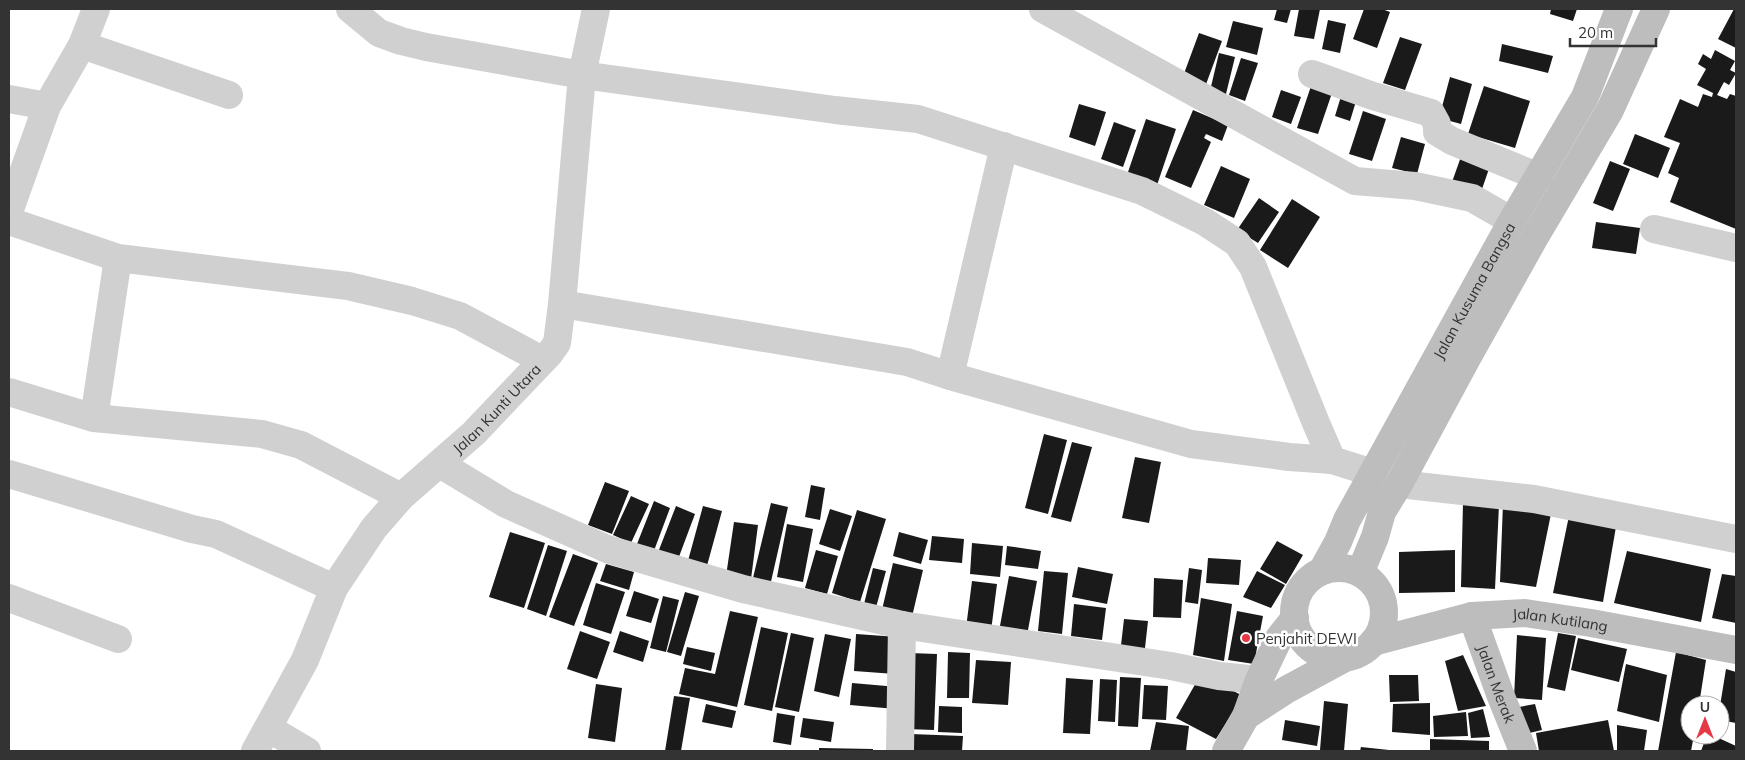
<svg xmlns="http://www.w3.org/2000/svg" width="1745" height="760" viewBox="0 0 1745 760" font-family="Mulish,sans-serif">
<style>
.building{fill:#1a1a1a}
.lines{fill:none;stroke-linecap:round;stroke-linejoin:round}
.street{stroke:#d0d0d0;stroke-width:28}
.secondary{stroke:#bdbdbd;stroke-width:28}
.poi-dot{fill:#e63946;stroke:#fff;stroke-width:2}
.labels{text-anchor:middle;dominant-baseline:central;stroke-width:5;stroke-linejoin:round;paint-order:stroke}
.street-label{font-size:15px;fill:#333;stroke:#fff}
.poi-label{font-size:15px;fill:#333;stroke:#fff;text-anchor:start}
</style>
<rect width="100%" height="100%" fill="#fff"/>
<path class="building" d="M1277 9H1291L1287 23 1274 20Z
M1299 9H1320L1314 39 1294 36Z
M1364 9H1382L1390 12 1377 48 1353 39Z
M1551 9H1577L1573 21 1550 14Z
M1734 9H1736V48L1718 39Z
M1328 20 1346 24 1340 53 1322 49Z
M1233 21 1263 28 1257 55 1226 47Z
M1199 33 1222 41 1205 87 1182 79Z
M1400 37 1422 44 1405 90 1383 83Z
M1502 44 1553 56 1548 73 1499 61Z
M1715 50 1735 61 1730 70 1736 73 1729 85 1724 82 1717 95 1727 99 1730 94 1736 96V229L1670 202 1679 178 1668 173 1680 143 1664 137 1680 99 1698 107 1703 94 1712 97 1713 93 1697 85 1706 69 1698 64 1703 54 1711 59Z
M1219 53 1235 57 1225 98 1209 95Z
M1241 58 1258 63 1245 101 1229 95Z
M1450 77 1472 84 1461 124 1439 118Z
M1311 86 1332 93 1318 134 1297 128Z
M1484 86 1530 101 1515 148 1468 134Z
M1281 90 1301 97 1291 124 1272 117Z
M1342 93 1357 98 1350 121 1335 116Z
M1079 104 1106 112 1095 146 1069 137Z
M1193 110 1228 125 1222 141 1206 134 1204 138 1211 142 1191 188 1165 177Z
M1363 111 1386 119 1372 161 1349 154Z
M1146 119 1176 129 1157 185 1127 175Z
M1114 122 1136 130 1123 167 1101 159Z
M1635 134 1670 148 1658 178 1623 164Z
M1401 137 1425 144 1417 174 1392 168Z
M1463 151 1492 160 1481 192 1452 182Z
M1610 161 1630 169 1613 211 1593 203Z
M1221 166 1250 179 1234 218 1204 205Z
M1259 198 1279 212 1258 243 1237 230Z
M1292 199 1320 217 1288 268 1260 250Z
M1596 222 1640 228 1636 254 1592 248Z
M1044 434 1067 440 1048 514 1025 508Z
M1072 442 1092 447 1071 522 1051 517Z
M1135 457 1161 462 1149 523 1122 518Z
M605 482 629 491 612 534 588 525Z
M811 485 825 488 820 520 805 517Z
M631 496 649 504 631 543 613 535Z
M654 501 670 508 652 556 635 549Z
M771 503 788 507 770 586 752 582Z
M1463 503 1499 505 1495 589 1461 587Z
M1503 503 1552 509 1536 587 1500 582Z
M676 506 695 514 677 562 657 555Z
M703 506 722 511 705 573 686 568Z
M830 509 852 516 840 551 819 544Z
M857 510 886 519 860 602 832 593Z
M1570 511 1617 521 1603 602 1553 593Z
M734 522 758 525 751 579 726 576Z
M787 524 813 529 803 582 777 577Z
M510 532 545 543 524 608 489 597Z
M899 532 928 540 921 564 893 556Z
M932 536 964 539 962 563 929 560Z
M1277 541 1303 555 1286 584 1260 569Z
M972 543 1003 546 1000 577 970 574Z
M548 545 567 551 546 616 527 609Z
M1007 546 1041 551 1038 569 1005 565Z
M816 550 838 556 827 594 805 588Z
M1455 550V592L1399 593V552Z
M1627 551 1711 569 1701 622 1614 603Z
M573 554 598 563 574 626 549 617Z
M1208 558 1241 560 1239 585 1206 583Z
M893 563 923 570 911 621 881 614Z
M606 564 634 572 629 590 600 581Z
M1078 567 1113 574 1107 604 1072 597Z
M873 568 886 571 875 611 863 608Z
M1189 568 1202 570 1198 604 1185 602Z
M1044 571 1068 573 1062 634 1038 631Z
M1257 571 1285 585 1271 608 1243 597Z
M1722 574 1736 576V623L1712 618Z
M1009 576 1037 581 1026 641 998 637Z
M1154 578 1183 580 1181 618 1153 617Z
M972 581 997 584 991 631 966 628Z
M596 583 625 592 611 634 583 625Z
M634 591 659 599 651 623 626 616Z
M685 592 699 596 681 656 667 652Z
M663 596 679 600 666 652 650 648Z
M1201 598 1232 604 1224 661 1193 655Z
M1074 604 1106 608 1102 640 1071 636Z
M730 611 758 617 737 707 679 694 685 668 715 674Z
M1237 611 1263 616 1254 664 1228 660Z
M1124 619 1148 621 1144 657 1120 654Z
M761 627 788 633 772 711 744 705Z
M580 631 610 642 597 679 567 669Z
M620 631 649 641 643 662 613 652Z
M791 633 814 638 799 712 775 707Z
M1558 633 1576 636 1565 691 1547 687Z
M825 634 851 639 839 697 814 691Z
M856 634 898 637 895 674 854 671Z
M1517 635 1546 638 1542 700 1514 698Z
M1578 638 1627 649 1619 682 1571 670Z
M687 647 715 653 711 671 683 664Z
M948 652 970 653 969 698H947Z
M1676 652 1706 660 1699 705H1690V735H1694L1691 751H1658Z
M909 653 937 654 934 730 906 729Z
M1463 655 1486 706 1458 711 1445 661Z
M976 660 1011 662 1008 705 972 703Z
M1626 664 1667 675 1659 722 1617 711Z
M1726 669 1736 672V723L1720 720V706Z
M1201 674 1243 696 1216 739 1176 718Z
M1389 675H1418L1419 701 1390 702Z
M1120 677 1141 678 1138 727 1118 726Z
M1066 678 1093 680 1090 734 1063 733Z
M1100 679 1117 680 1115 722 1098 721Z
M852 683 898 687 896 709 850 705Z
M596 684 622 688 615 742 588 738Z
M1144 685 1168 686 1166 720 1142 719Z
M674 696 690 698 681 751H665Z
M1324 701 1348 704 1344 751 1320 750Z
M1430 703V735L1392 732 1393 704Z
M706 704 736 711 732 728 702 722Z
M1535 704 1542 730 1525 734 1519 707Z
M939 706 962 707V733L938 732Z
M1483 709 1490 737 1471 738 1468 713Z
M1466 712 1468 736 1434 737 1433 716Z
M777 713 795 716 791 745 773 742Z
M803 718 834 722 831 742 800 737Z
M1285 720 1320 726 1317 746 1282 740Z
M1608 720 1614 751H1539L1536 733Z
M1156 722 1189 726 1186 751H1150Z
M1617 725 1647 730 1644 751H1617Z
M911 734 963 736 962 751H910Z
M1707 735H1712L1736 746 1735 751H1701Z
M1430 739 1489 741V751H1430Z
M1361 747 1389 750V751H1360Z
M819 748 873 749V751H819Z"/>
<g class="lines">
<g class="street">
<path d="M350 9 379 33 401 41 426 47 582 75 835 110 918 119 1142 191 1205 222 1237 243 1253 267 1316 423 1332 460 1373 473"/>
<path d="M1043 9 1355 181 1415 186 1472 198 1512 221"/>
<path d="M82 45 229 95"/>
<path d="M1312 74 1373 96 1431 113 1437 124V132L1452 141 1539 177"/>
<path d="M9 99 47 106"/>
<path d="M9 212 47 106 82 45 96 9"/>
<path d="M9 221 118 258 348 286 412 301 460 316 542 360"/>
<path d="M1654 229 1736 248"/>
<path d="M562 304 907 362 950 376 1191 444 1289 457 1332 460"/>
<path d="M950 376 1004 146"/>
<path d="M9 392 94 418 262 434 301 445 401 497"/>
<path d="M94 418 118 258"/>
<path d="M440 464 506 504 607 549 743 589 902 625 1171 666 1219 676 1259 680"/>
<path d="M9 474 192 529 216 534 334 588"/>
<path d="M1399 484 1534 499 1736 539"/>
<path d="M9 598 118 639"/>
<path d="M268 728 307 751"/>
<path id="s1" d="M255 751 305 660 334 588 374 528 401 497 474 433 550 353 557 343 562 304 582 75 596 9"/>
<path d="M900 751 902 625"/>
</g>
<g class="secondary">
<circle cx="1339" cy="613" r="45"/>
<path id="s2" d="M1322 571 1338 542 1347 520 1512 221 1585 97 1619 9"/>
<path d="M1360 573 1375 537 1382 512 1399 484 1467 358 1536 235 1610 110 1656 9"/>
<path id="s3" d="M1472 616 1500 694 1523 751"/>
<path id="s4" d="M1373 642 1472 616 1525 613 1591 623 1736 650"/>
<path d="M1246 716 1286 690 1345 658"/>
<path d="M1226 751 1246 716 1259 680 1279 638 1295 618"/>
</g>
</g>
<circle class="poi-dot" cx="1246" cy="638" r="5"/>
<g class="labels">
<g class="street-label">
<text stroke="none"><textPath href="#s2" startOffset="319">Jalan Kusuma Bangsa</textPath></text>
<text stroke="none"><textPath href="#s1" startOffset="425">Jalan Kunti Utara</textPath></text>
<text stroke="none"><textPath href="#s4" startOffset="191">Jalan Kutilang</textPath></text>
<text stroke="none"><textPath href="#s3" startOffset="72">Jalan Merak</textPath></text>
</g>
<g class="poi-label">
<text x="1256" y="638">Penjahit DEWI</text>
</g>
</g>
<rect width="1745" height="760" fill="none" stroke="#333333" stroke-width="20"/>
<g transform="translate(1705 720)"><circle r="24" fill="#ffffff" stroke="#adadad"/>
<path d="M0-4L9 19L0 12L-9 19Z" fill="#e63946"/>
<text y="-8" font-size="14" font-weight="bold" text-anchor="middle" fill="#333333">U</text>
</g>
<path d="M1570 38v8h86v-8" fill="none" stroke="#333333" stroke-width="2.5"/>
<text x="1578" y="38" font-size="15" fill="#333333" stroke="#ffffff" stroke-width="4" paint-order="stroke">20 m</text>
</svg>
